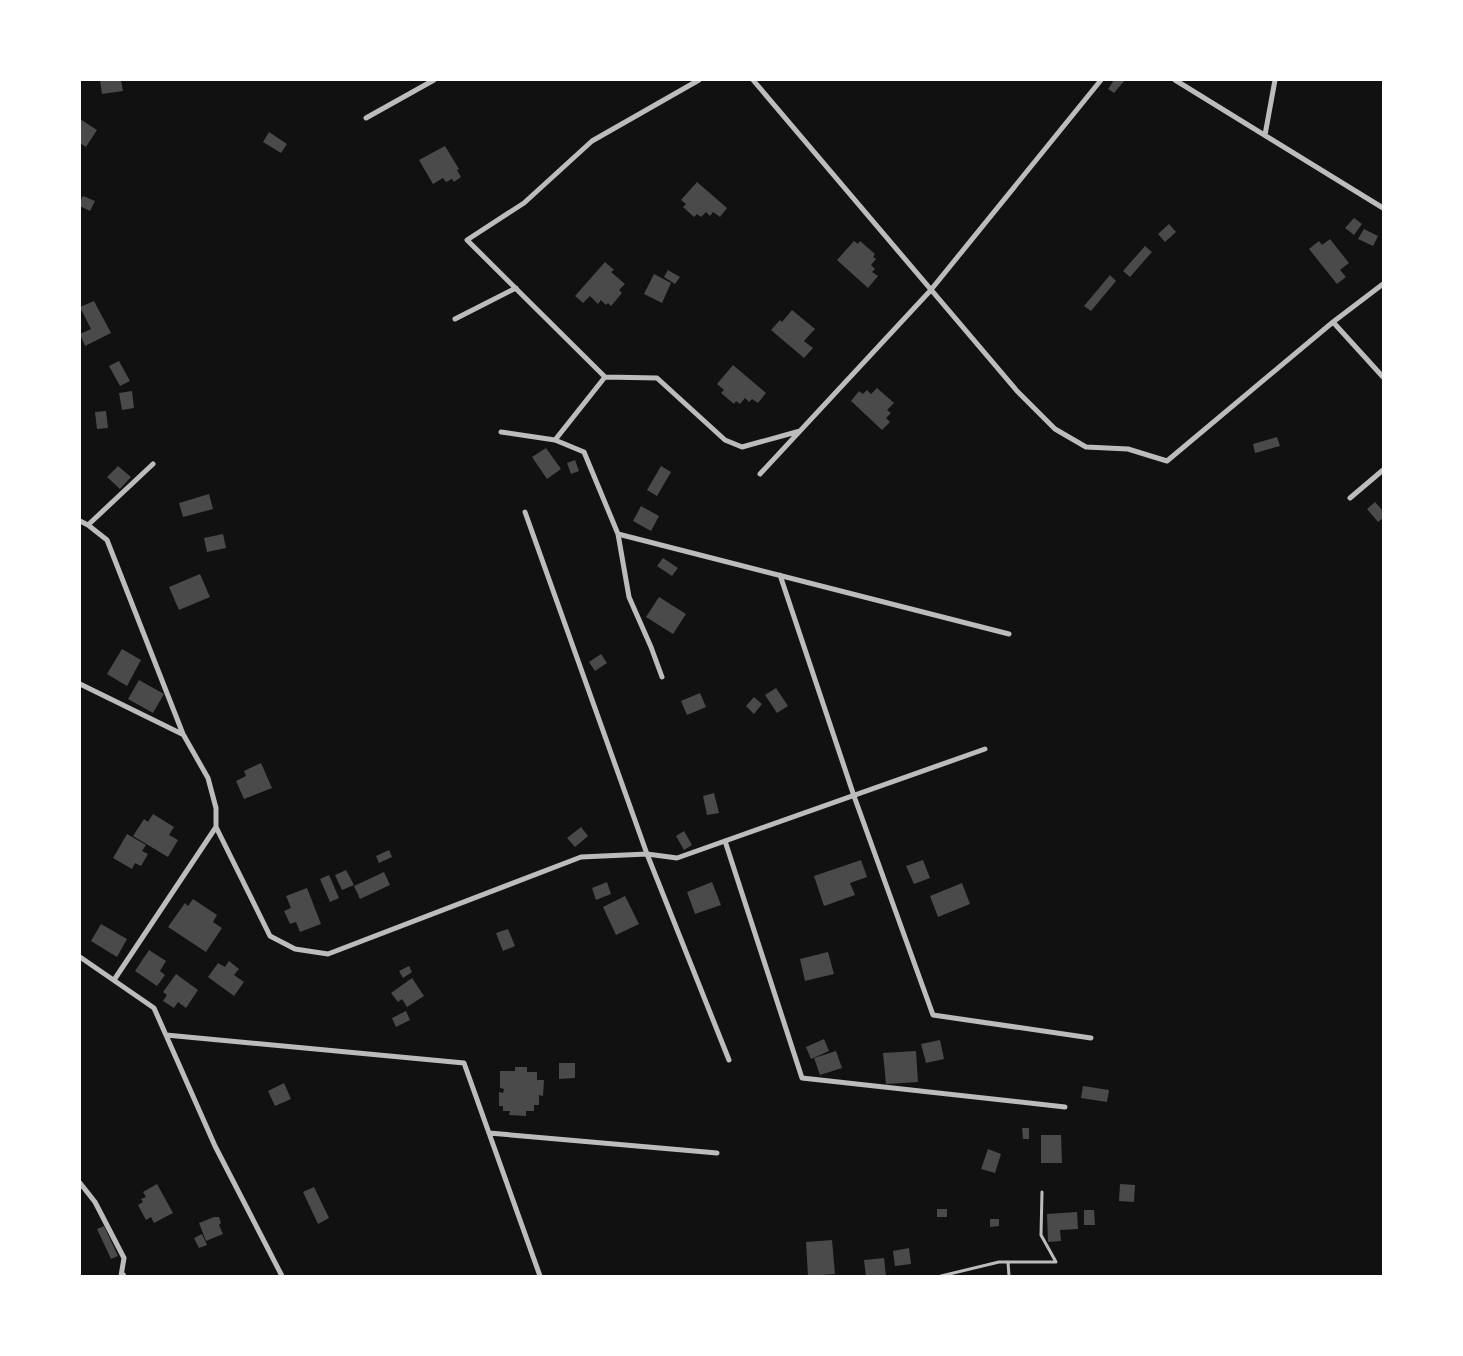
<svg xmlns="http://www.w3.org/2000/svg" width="1463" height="1356" viewBox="0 0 1463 1356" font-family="'Exo 2',sans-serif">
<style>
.building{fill:#4a4a4a}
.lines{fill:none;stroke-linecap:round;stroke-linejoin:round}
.service{stroke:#bcbcbc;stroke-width:3}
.minor{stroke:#bcbcbc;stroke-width:5}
</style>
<rect width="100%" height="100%" fill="#111"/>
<path class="building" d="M100 80H121L123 91 102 94Z
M1114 80H1125L1114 93 1108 89Z
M80 119 97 130 86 147 80 143Z
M269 132 287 144 281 153 263 142Z
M445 146 459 169 457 170 461 177 454 182 452 179 446 182 443 178 433 184 419 160Z
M697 182 727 208 720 217 713 212 710 216 706 212 701 217 697 214 694 217 683 207 686 204 681 200Z
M83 196 95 201 90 211 80 206V201Z
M1354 218 1362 224 1354 235 1345 228Z
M1169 224 1176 232 1165 242 1158 234Z
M1364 229 1378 236 1373 246 1358 239Z
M1330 239 1349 263 1340 270 1346 277 1337 284 1309 249 1319 241 1322 245Z
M854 241 858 244 860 241 875 254 873 257 876 259 871 265 875 269 872 272 878 276 868 288 837 260Z
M1145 246 1152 252 1130 277 1123 271Z
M605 262 614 270 611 272 625 284 619 290 622 293 611 306 608 303 606 305 601 300 598 304 590 296 583 303 575 296Z
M668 270 680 277 675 284 664 277Z
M654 274 671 283 662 303 644 294Z
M1110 275 1116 281 1091 311 1084 306Z
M94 301 111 333 85 346 80 334 91 329 80 307Z
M792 310 815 329 804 341 813 348 804 358 771 330 780 320 782 322Z
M119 361 130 381 120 386 109 366Z
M733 365 766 393 758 403 752 399 749 402 745 398 740 404 736 401 734 404 721 393 724 390 717 384Z
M877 388 894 403 887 410 891 413 886 418 890 422 882 430 851 401 859 391 863 394 867 390 871 394Z
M132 391 134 408 122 410 119 393Z
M106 411 108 428 97 429 95 412Z
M1277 437 1280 446 1255 453 1253 444Z
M546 448 561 469 547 479 532 457Z
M575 460 579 471 571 474 567 463Z
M118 466 131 477 120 489 107 477Z
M661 466 671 472 657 496 647 490Z
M209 494 213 509 183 517 179 503Z
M1375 502 1383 511V518L1378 522 1367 509Z
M641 506 659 516 651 531 633 521Z
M223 534 226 548 207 552 204 538Z
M663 558 678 568 672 576 657 566Z
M200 574 210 597 179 610 169 587Z
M659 597 686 614 673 634 646 617Z
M122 649 141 660 127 686 107 674Z
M601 654 607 663 595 671 589 662Z
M139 680 164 694 153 713 128 699Z
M776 688 788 706 777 713 765 695Z
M700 693 706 707 687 715 681 701Z
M754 697 762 704 754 714 746 706Z
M261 763 272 788 244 799 236 781 246 776 244 771Z
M714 793 719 813 707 815 703 796Z
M153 814 174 827 169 835 178 840 168 857 133 836 144 819 148 822Z
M581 827 588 836 575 847 567 838Z
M684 831 692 845 684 850 676 836Z
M127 834 146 845 142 851 148 854 141 866 135 863 132 869 113 858Z
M389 850 392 857 379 863 376 856Z
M861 860 867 877 850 883 855 895 824 906 814 876Z
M923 860 930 878 914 884 906 866Z
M346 870 354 885 342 890 335 875Z
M384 872 390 885 360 899 354 886Z
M329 875 339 898 330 902 320 879Z
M607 882 611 894 596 900 592 888Z
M712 882 721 905 695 914 687 892Z
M962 883 970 904 938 917 930 896Z
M307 888 321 924 300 932 296 922 290 924 284 911 291 908 286 896Z
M625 896 639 924 616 935 603 907Z
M193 899 217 915 213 922 222 928 206 952 168 927 185 903 188 906Z
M101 924 127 939 117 957 91 941Z
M508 929 515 946 503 951 496 933Z
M149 950 166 961 160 971 165 975 157 986 135 971Z
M828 952 834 974 805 981 800 959Z
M229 961 239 969 234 975 244 982 234 996 208 977 218 963 225 967Z
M409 966 412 972 403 978 399 971Z
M176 974 198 990 186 1008 178 1002 174 1008 163 1001 167 995 163 992Z
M412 978 424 996 407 1007 402 999 398 1002 391 993Z
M406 1011 410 1020 396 1027 392 1018Z
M824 1039 829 1051 811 1059 806 1047Z
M940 1040 944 1059 926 1063 921 1044Z
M836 1051 842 1068 820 1075 814 1058Z
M916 1051 918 1082 886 1084 883 1053Z
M559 1063H575V1078L559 1079Z
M515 1067H527V1072H537V1080H544L543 1096 539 1095V1105H534V1111H526V1116L509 1115 510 1111H503V1106H499V1092L503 1093 504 1089 500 1088V1071H515Z
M284 1083 291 1099 275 1106 268 1091Z
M1083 1086 1109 1090 1107 1102 1081 1098Z
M1022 1128H1029V1139H1023Z
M1041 1135H1061L1062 1163H1041Z
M988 1149 1001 1154 995 1173 981 1169Z
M157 1184 173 1213 154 1223 151 1217 146 1220 138 1205 143 1202 141 1199 146 1197 143 1192Z
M1120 1184 1135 1185 1134 1202 1119 1201Z
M314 1187 329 1218 318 1224 303 1192Z
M937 1209H947V1217H937Z
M1084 1210H1094L1095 1225H1084Z
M1077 1212 1078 1229 1060 1230 1061 1241 1048 1242 1047 1214Z
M214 1217H219L221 1223 219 1225 223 1234 206 1241 199 1223Z
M990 1219H999V1226L990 1227Z
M104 1226 118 1256 111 1259 97 1229Z
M202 1234 207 1245 199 1248 194 1238Z
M832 1240 835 1274 808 1276 806 1242Z
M909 1248 911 1264 895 1266 893 1251Z
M884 1258 886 1276H866L864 1260Z"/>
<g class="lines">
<path class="service" d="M1008 1262 1009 1276
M124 1274 125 1276
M941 1276 999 1262H1056L1041 1235 1042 1192"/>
<path class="minor" d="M699 80 592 141 524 203 467 240 605 377 657 378 725 440 742 447 800 431
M753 80 1017 391 1055 429 1086 447 1128 449 1167 461 1333 322 1383 284
M1175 80 1383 208
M366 118 434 80
M1265 135 1275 80
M455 319 516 288
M1333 322 1383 377
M501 432 555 440 584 452 618 534 629 597 651 647 662 677
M555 440 605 377
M760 474 930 291 1101 80
M1350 498 1383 470
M525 512 647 854 729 1060
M80 521 88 525 107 540 183 734 208 778 216 808V827L270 936 295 949 328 954 581 857 647 854 677 858 985 749
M88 525 153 464
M618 534 1009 634
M780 575 854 796 933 1015 1091 1038
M80 684 182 734
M725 841 802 1078 1065 1107
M80 957 154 1008 215 1146 282 1276
M114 980 216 827
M166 1035 464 1063 540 1276
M489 1133 717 1153
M80 1183 95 1202 124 1258 121 1276"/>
</g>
<rect width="1463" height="1356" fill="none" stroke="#ffffff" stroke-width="162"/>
</svg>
